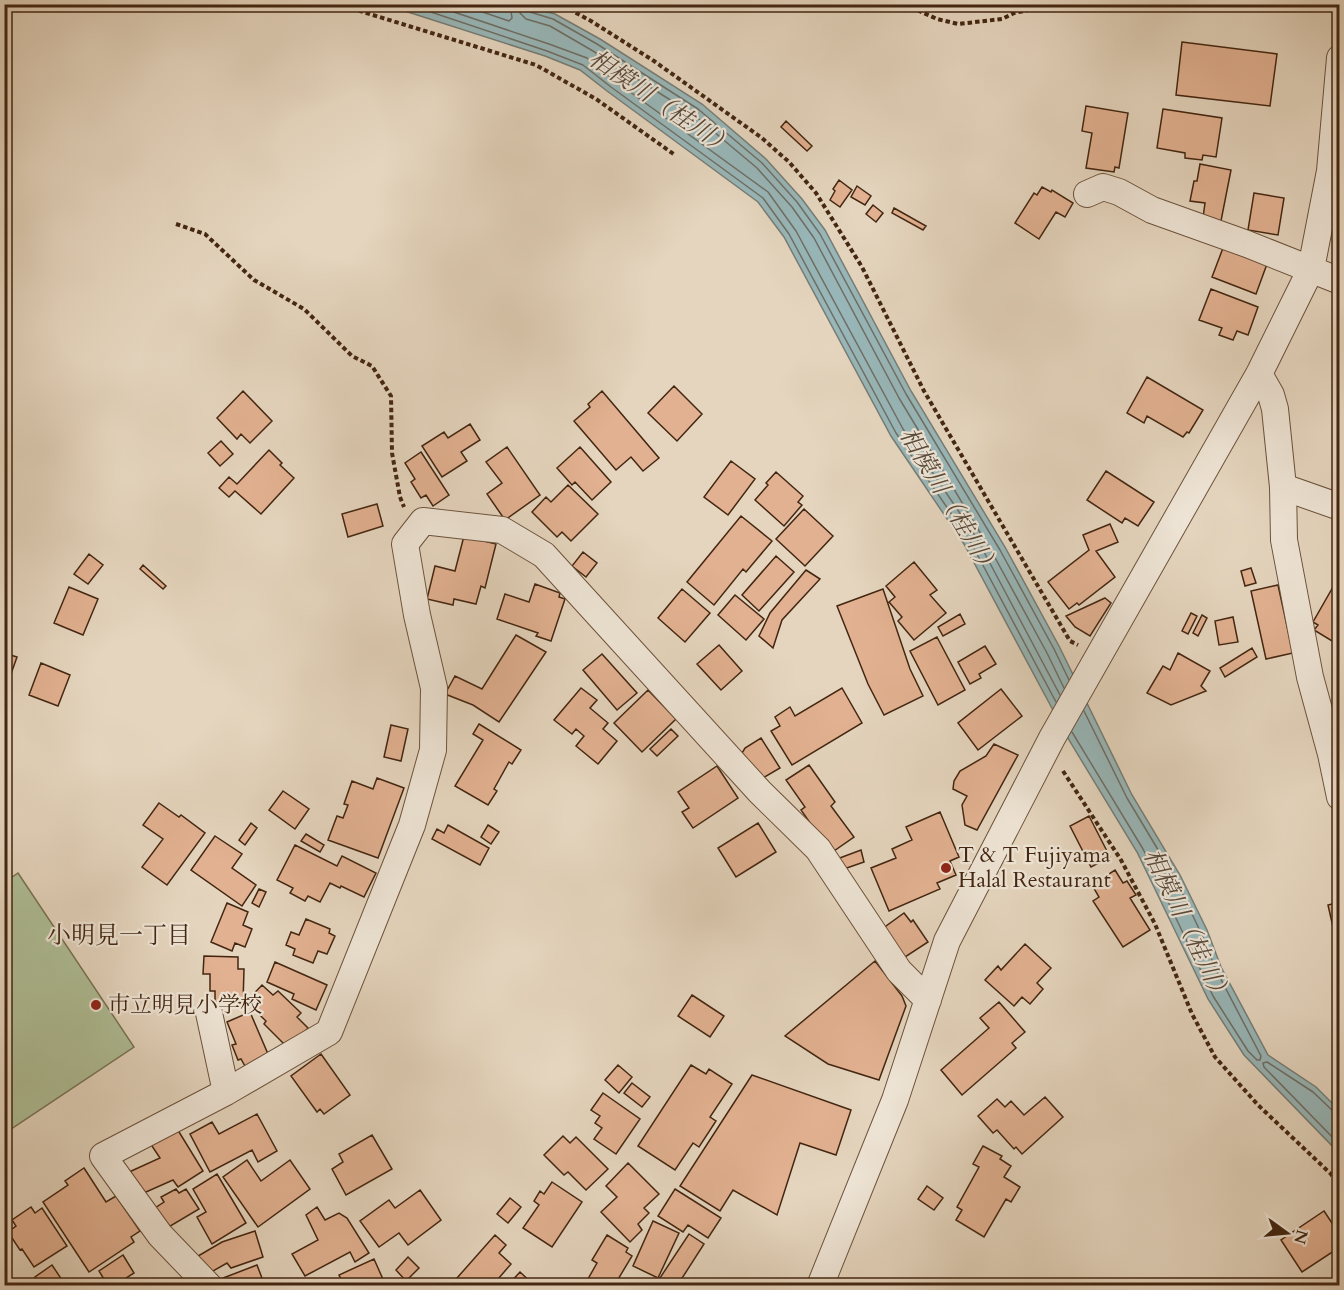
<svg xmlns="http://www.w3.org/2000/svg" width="1344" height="1290" viewBox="0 0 1344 1290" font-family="Cardo,'Noto Serif JP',serif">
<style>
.green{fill:#afbe96;stroke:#797254;stroke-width:1.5}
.water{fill:#98b7b9;stroke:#767d76;stroke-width:1.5}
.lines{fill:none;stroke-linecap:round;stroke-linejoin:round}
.shore{stroke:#6e6e65;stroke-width:1.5}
.building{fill:#e2b191;stroke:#432611;stroke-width:1.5}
.minor-casing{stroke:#6c523c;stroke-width:28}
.path{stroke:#432611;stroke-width:4;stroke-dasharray:4.5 3;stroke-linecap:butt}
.minor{stroke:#eee4d5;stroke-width:26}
.poi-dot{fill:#8f2418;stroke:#eee4d5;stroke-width:2}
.labels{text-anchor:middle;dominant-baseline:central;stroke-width:4.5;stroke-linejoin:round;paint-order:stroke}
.poi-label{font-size:22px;fill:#432611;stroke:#eee4d5;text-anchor:start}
.water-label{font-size:24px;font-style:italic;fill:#584a3b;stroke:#eee4d5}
.neighbourhood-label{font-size:24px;fill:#432611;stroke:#eee4d5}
</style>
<rect width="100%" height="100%" fill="#e5d5be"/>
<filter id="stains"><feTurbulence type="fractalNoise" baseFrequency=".00333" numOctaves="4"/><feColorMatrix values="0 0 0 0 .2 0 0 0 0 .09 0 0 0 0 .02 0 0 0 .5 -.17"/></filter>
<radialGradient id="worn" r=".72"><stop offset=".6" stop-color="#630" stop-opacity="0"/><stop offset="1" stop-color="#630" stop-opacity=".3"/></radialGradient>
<path class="green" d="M18 873 134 1047 5 1133V882Z"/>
<path class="water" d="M386 5H523L555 14 600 39 702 104 766 159 802 199 825 230 911 391 1005 547 1059 646 1132 795 1180 875 1207 930 1221 967 1268 1055 1316 1087 1339 1110V1156L1337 1151 1244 1055 1208 999 1137 852 1069 740 964 544 891 436 784 237 758 202 607 91 580 70 545 56Z"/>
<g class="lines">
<path class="shore" d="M407 4 547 51 583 65 611 87 763 198 789 234 896 433 970 541 1056 702
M430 4 549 44 587 58 615 81 768 192 796 231 903 429 976 537 1060 695
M459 4 509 21 512 18 510 4
M519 4 520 13 526 19 550 26 593 51 694 115 757 168 792 207 814 238 899 398 993 554 1047 653 1064 688
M526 4 527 9 530 12 553 19 597 44 698 109 762 163 797 202 820 234 906 394 1000 550 1054 649 1069 680
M1072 732 1143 849 1213 996 1248 1051 1257 1060H1260L1261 1056 1216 970 1201 933 1175 878 1127 798 1084 711
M1340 1114 1334 1112 1313 1092 1267 1062 1263 1063 1264 1067 1340 1145"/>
</g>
<path class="building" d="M995 4H1017L1018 10 995 11Z
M1182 42 1277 54 1270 106 1176 95Z
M1086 106 1128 113 1119 168 1115 167 1114 172 1086 168 1092 133 1082 131Z
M1163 109 1222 118 1216 157 1203 155 1202 160 1185 158V153L1157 148Z
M786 121 812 146 807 151 781 127Z
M1200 164 1231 170 1221 221 1203 218 1205 203 1190 201 1194 181H1197Z
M839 180 852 190 840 207 830 200 835 191 833 189Z
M857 186 871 196 865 205 851 197Z
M1042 187 1051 192 1052 190 1073 203 1065 217 1056 212 1039 239 1015 223 1034 193 1037 195Z
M1254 193 1284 198 1278 235 1248 230Z
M873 205 883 213 876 222 866 214Z
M894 208 926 226 923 230 892 213Z
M1223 248 1267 264 1256 294 1212 277Z
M1211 289 1258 307 1248 335 1237 331 1233 340 1219 335 1222 328 1199 320Z
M1147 377 1203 410 1189 433 1187 432 1183 437 1147 416 1144 423 1127 413Z
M674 386 702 414 677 441 648 413Z
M243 391 272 421 250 443 241 434 237 439 217 418Z
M602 391 659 458 643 471 631 457 616 470 574 421 590 407 588 404Z
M470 424 480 440 461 452 467 461 442 477 422 446 444 432 448 438Z
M221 441 233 454 220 466 208 453Z
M507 447 540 495 505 520 487 494 502 483 486 462Z
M580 447 611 482 592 500 575 482 572 485 557 468Z
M269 450 282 463 280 465 294 478 261 514 235 491 229 497 219 488 229 477 237 484Z
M421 452 449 495 433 506 426 495 421 498 411 482 415 479 405 463Z
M731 461 755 479 728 515 704 497Z
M1106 471 1154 502 1138 526 1125 518 1122 523 1087 500Z
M776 472 803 496 798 502 802 505 784 526 755 500 768 485 766 483Z
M568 485 598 514 571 541 562 532 557 537 532 512 546 497 551 502Z
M377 504 383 526 348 537 342 514Z
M804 509 833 536 805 566 776 539Z
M741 516 772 541 746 572 743 569 714 605 687 582Z
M1110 524 1118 542 1096 551 1115 577 1079 605 1077 603 1069 609 1048 582 1089 550 1083 535Z
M464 536 496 544 485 588 481 586 476 604 454 599 453 605 427 599 435 566 455 571Z
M583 552 597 563 586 577 572 566Z
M89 554 103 565 88 584 74 574Z
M776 556 794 572 759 611 742 595Z
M914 562 937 590 930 595 946 613 914 640 898 621 902 617 889 602 895 597 886 586Z
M143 565 166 586 163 589 140 569Z
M1251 568 1256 583 1245 586 1241 571Z
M806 570 820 579 782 620 773 648 759 636 770 613Z
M535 584 560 593 559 597 565 599 551 641 536 636 538 633 497 619 505 594 529 602Z
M1278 585 1293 653 1266 659 1251 591Z
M69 587 98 599 83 635 54 623Z
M1333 587 1340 591V639L1337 644 1314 630 1318 625 1313 622Z
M682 589 710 613 685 642 658 618Z
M883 589 910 669 923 696 884 715 868 684 837 606Z
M735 595 764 619 746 640 718 615Z
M1105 598 1111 603 1090 636 1075 627 1066 616Z
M1191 613 1197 616 1188 634 1182 631Z
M960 614 965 624 943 636 938 627Z
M1202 615 1207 618 1198 636 1193 633Z
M1233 617 1238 642 1219 645 1215 621Z
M516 635 546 652 499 722 473 705 445 694 455 676 482 689Z
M937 637 965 690 938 705 910 651Z
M719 645 742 671 721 690 697 664Z
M985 646 996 664 979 674 981 678 970 684 958 662Z
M1252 648 1257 657 1225 677 1220 668Z
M4 653 17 657 6 688 4 687Z
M1178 653 1210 671 1201 686 1206 691 1171 705 1147 693 1163 666 1170 670Z
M602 654 637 693 617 710 583 670Z
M41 663 70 675 58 706 29 695Z
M581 688 597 700 590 708 608 723 603 729 617 741 598 764 576 746 584 736 576 729 572 734 554 720Z
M842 688 862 723 792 765 771 731 780 726 775 717 790 707 795 716Z
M1001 689 1022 716 978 750 958 723Z
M648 690 676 719 642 752 614 723Z
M479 724 521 750 512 764 509 762 494 789 497 791 488 805 455 786 483 740 473 734Z
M391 725 408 729 401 761 384 757Z
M671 729 678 736 657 756 650 749Z
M761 738 780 768 763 778 757 776 742 753 745 748Z
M994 744 1018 755 977 830 965 825 962 805 967 796 953 789 954 781 960 771 986 756Z
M809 765 835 802 831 806 854 837 831 853 801 810 805 807 786 780Z
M717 766 738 798 693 828 682 812 689 808 678 792Z
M377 778 404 788 378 858 328 840 337 816 343 818 348 805 344 804 352 781 373 789Z
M283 791 309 809 295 829 269 810Z
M159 803 179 817 181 815 205 833 167 885 142 867 163 839 143 825Z
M940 812 959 857 950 861 956 875 937 883 940 889 889 911 871 868 896 858 892 849 912 840 906 827Z
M1089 816 1110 857 1091 867 1070 826Z
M251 823 257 828 245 845 239 840Z
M758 823 776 852 736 877 718 848Z
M448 825 489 848 480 865 432 839 437 829 444 833Z
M488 825 499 832 491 844 481 837Z
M306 834 324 845 320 852 301 841Z
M215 836 242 854 232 868 256 885 242 906 191 870Z
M295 845 337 866 342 856 376 873 364 897 341 886 340 888 330 883 320 902 308 896 305 901 290 893 293 888 277 880Z
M861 850 864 862 841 870 837 859Z
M1115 870 1123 883 1127 881 1136 895 1130 898 1150 930 1123 947 1093 901 1099 897 1092 885Z
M259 889 266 892 259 907 252 903Z
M1340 902V958L1328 905Z
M227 903 248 912 243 925 252 929 245 947 235 943 232 951 211 942Z
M904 913 911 922 913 920 928 942 902 959 882 929Z
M306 919 330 929 329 933 335 936 327 954 318 951 313 963 293 955 295 949 286 945 291 932 299 935Z
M1025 944 1051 968 1037 983 1043 989 1030 1004 1022 997 1014 1006 985 980 998 966 1001 970Z
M204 956 238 957V969H244L243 1003 215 1002V991H210V974H203Z
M875 961 902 996 906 1006 879 1080 828 1064 785 1036Z
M275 962 327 985 316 1010 292 999 294 994 267 982Z
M262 985 273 995 278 991 301 1013 297 1017 308 1028 289 1049 264 1024 266 1021 246 1002Z
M692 995 724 1016 710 1037 678 1016Z
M999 1002 1025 1032 1012 1043 1016 1048 962 1095 941 1070 989 1028 980 1018Z
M250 1012 268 1054 246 1068 241 1059 238 1060 232 1045 236 1044 227 1022Z
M321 1054 350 1095 324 1114 320 1109 317 1112 291 1076Z
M618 1065 632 1077 619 1093 605 1080Z
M691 1065 706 1074 709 1069 732 1084 710 1117 716 1121 699 1147 693 1143 675 1170 638 1146Z
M752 1075 851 1110 836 1155 800 1143 777 1215 733 1190 720 1211 680 1186Z
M632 1083 650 1097 642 1107 624 1093Z
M603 1093 640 1119 616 1154 594 1139 602 1128 595 1123 600 1116 591 1110Z
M1045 1097 1063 1117 1022 1154 1016 1147 1014 1149 997 1130 993 1133 978 1116 997 1099 1005 1107 1011 1101 1024 1115Z
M257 1114 277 1151 258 1162 252 1150 210 1172 190 1134 212 1122 219 1134Z
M176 1127 203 1171 178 1187 173 1180 137 1196 127 1173 160 1158 150 1143Z
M372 1135 392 1169 346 1195 332 1169 343 1162 339 1154Z
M563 1136 570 1143 576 1137 608 1169 586 1190 568 1172 564 1175 544 1155Z
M983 1146 1002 1156 1000 1159 1011 1166 1004 1177 1020 1187 1011 1202 1006 1199 984 1237 956 1220 962 1210 957 1207 979 1167 973 1164Z
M247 1160 261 1181 290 1160 310 1189 258 1227 223 1177Z
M628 1163 659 1194 644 1208 649 1213 638 1224 642 1230 630 1242 601 1212 617 1197 606 1186Z
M84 1168 106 1202 116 1196 140 1231 131 1237 134 1242 89 1272 43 1202 68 1185 65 1181Z
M217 1174 246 1223 212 1244 197 1217 206 1212 193 1189Z
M552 1182 582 1202 552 1247 523 1228 539 1205 534 1201 540 1191 544 1194Z
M927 1186 943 1198 934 1210 918 1199Z
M176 1189 179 1193 186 1189 199 1209 167 1228 155 1208 164 1202 161 1197Z
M675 1189 721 1218 708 1238 688 1225 683 1232 658 1216Z
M420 1190 441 1220 408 1245 399 1233 379 1247 360 1221 389 1200 395 1208Z
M510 1198 521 1207 508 1223 497 1214Z
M31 1207 35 1213 42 1208 67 1246 34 1267 22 1249 20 1250 8 1232 16 1226 12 1220Z
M317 1207 325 1220 339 1213 347 1218 369 1253 355 1262 350 1252 305 1276 292 1254 318 1240 306 1215Z
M1324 1211 1340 1235V1247L1302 1272 1281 1240Z
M653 1221 679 1233 658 1278 633 1266Z
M255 1231 263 1257 231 1268 227 1263 206 1275 193 1259 222 1242Z
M689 1234 704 1244 677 1286H657L656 1284Z
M495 1235 506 1245 499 1253 511 1264 492 1286H465L457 1278Z
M607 1235 628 1248 626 1252 632 1256 614 1286H584L597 1263 592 1260Z
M123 1255 134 1273 114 1286H108L99 1271Z
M408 1257 419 1268 406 1281 396 1270Z
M374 1259 386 1286H344L339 1275Z
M52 1265 66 1286H41L35 1277Z
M257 1265 265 1286H220L218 1280Z
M520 1272 535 1286H507Z"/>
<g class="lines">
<g class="minor-casing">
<path id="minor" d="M1087 194 1103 187 1119 192 1152 210 1247 244 1340 281
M1259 374 1271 395 1275 409 1283 487 1284 540 1310 677 1331 754 1340 797
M1283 487 1340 507
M209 1013 226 1092
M209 1286 160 1235 103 1156 226 1092 329 1032 412 825 433 750 434 688 417 615 405 544 423 521 502 530 544 555 760 792 818 849 899 971 928 1000
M820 1286 895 1100 947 941 1052 738 1259 374 1311 269 1330 171 1340 58"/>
</g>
<path class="path" d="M337 4 536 65 596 99 675 155
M555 4 567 8 591 21 654 61 762 138 789 162 816 193 862 267 924 391 1070 641 1078 645
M904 4 937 19 958 24 1002 19 1014 13 1043 7 1080 4
M176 224 205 234 254 280 304 309 352 356 372 366 391 396 392 453 400 497 404 507
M1063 771 1121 860 1155 924 1192 1014 1215 1057 1258 1105 1331 1174 1340 1188"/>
<use href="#minor" class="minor"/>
</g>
<g class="poi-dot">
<circle cx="946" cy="868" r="6"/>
<circle cx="96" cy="1005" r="6"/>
</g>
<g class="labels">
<g class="poi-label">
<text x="958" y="855">T &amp; T Fujiyama<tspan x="958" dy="25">Halal Restaurant</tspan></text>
<text x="108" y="1005">市立明見小学校</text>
</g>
<g class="water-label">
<text transform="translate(661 103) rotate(34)">相模川（桂川）</text>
<text transform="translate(949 502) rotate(59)">相模川（桂川）</text>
<text transform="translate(1187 926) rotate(64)">相模川（桂川）</text>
</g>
<g class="neighbourhood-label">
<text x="119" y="935">小明見一丁目</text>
</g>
</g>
<rect width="1344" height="1290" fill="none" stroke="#e5d5be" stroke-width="24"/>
<rect x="6" y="6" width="1332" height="1278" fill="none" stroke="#432611" stroke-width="3"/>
<rect x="12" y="12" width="1320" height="1266" fill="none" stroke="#432611" stroke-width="1.5"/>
<g transform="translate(1287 1233) rotate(105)" stroke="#eee4d5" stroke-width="4.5" paint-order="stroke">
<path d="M0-4.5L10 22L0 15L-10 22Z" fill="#432611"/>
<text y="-9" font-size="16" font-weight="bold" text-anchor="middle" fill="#432611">N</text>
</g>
<rect width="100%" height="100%" filter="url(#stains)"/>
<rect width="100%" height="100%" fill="url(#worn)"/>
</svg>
